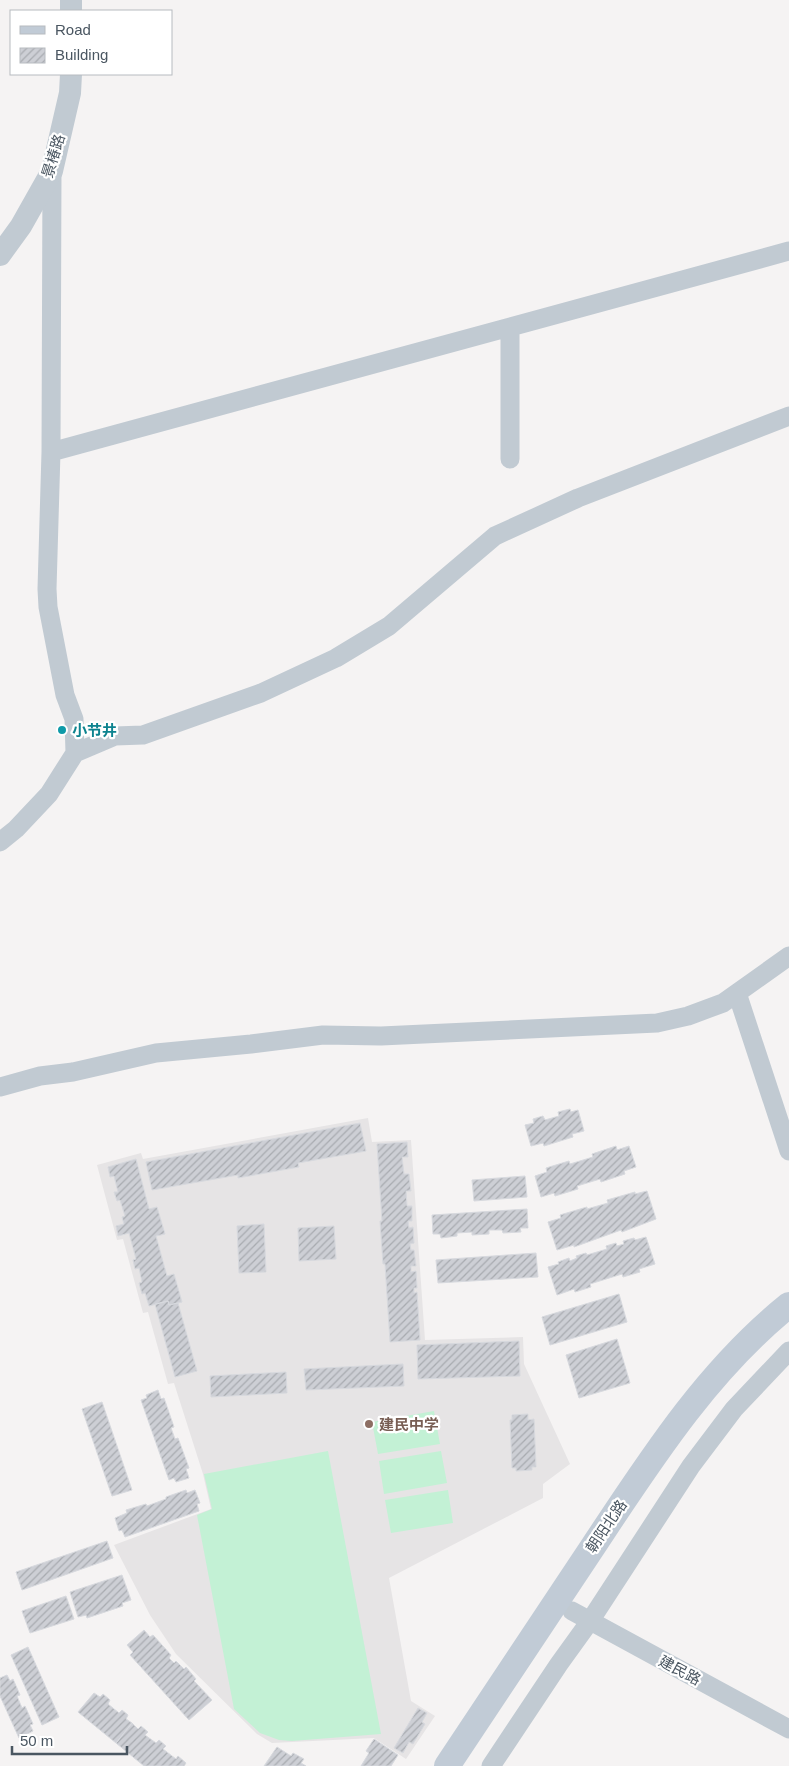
<svg xmlns="http://www.w3.org/2000/svg" width="789" height="1766" viewBox="0 0 789 1766" font-family="Helvetica,'Noto Sans SC',sans-serif">
<style>
.education{fill:#e6e4e5}
.pitch{fill:#c3f1d5}
.building{fill:url(#building-hatch);stroke:#d7d9de}
.lines{fill:none;stroke-linecap:round;stroke-linejoin:round}
.minor{stroke:#c1cad2;stroke-width:19}
.tertiary{stroke:#c1cad2;stroke-width:22}
.secondary{stroke:#c1cbd6;stroke-width:26}
.culture-dot{fill:#0f9aa8;stroke:#fff;stroke-width:2}
.education-dot{fill:#8d6e63;stroke:#fff;stroke-width:2}
.labels{text-anchor:middle;dominant-baseline:central;stroke-width:4.5;stroke-linejoin:round;paint-order:stroke}
.street-label{font-size:15px;fill:#4a5661;stroke:#fff}
.culture-label{font-size:15px;font-weight:bold;fill:#0d838f;stroke:#fff;text-anchor:start}
.education-label{font-size:15px;font-weight:bold;fill:#785e54;stroke:#fff;text-anchor:start}
</style>
<defs>
<pattern id="building-hatch" width="6" height="6" patternUnits="userSpaceOnUse" patternTransform="scale(1.25)"><rect width="6" height="6" fill="#cdcfd5"/><path d="M-1 1l2-2M0 6l6-6M5 7l2-2" fill="none" stroke="#a8abb0"/></pattern>
</defs>
<rect width="100%" height="100%" fill="#f5f3f3"/>
<path class="education" d="M368 1118 372 1142 411 1140 425 1340 523 1337 524 1364 570 1464 543 1484V1498L389 1578 411 1701 435 1716 406 1759 374 1738 272 1743 257 1734 176 1654 150 1615 114 1545 211 1509 203 1474 174 1383 168 1384 148 1312 143 1313 123 1239 117 1240 97 1165 141 1153 143 1159Z"/>
<path class="pitch" d="M434 1411 440 1444 378 1454 372 1422Z
M328 1451 381 1734 292 1741 279 1740 260 1733 234 1709 197 1515 212 1509 204 1474Z
M441 1451 447 1483 384 1494 379 1461Z
M448 1490 453 1523 391 1533 385 1500Z"/>
<path class="building" d="M570 1109 571 1112 578 1110 584 1131 572 1134 573 1137 544 1146 543 1143 531 1146 525 1125 534 1123 533 1119 543 1116 545 1120 559 1116 558 1112Z
M360 1123 366 1151 298 1163 299 1167 238 1178V1175L152 1190 146 1162Z
M407 1142 408 1157H402L404 1174H409L411 1191H406L407 1206H412V1221H408L409 1228 413 1227 414 1243 410 1244 411 1250H414L416 1266H411V1272L416 1271 417 1288H414V1293L417 1292 420 1340 390 1342 385 1264H383L380 1221H382L377 1144Z
M616 1146 617 1150 629 1146 636 1167 624 1171 625 1174 601 1182 600 1179 577 1186 578 1189 555 1196 554 1193 541 1197 535 1176 547 1172 546 1168 569 1161 570 1164 593 1157 592 1154Z
M136 1159 149 1209 157 1207 165 1234 156 1236 167 1276 174 1274 182 1302 169 1305 168 1301 149 1306 145 1293 142 1294 139 1283 142 1282 139 1268 135 1269 133 1260 136 1259 129 1233 118 1236 116 1226 124 1224 122 1217 125 1216 120 1200 117 1201 114 1192H118L114 1176 110 1177 108 1167Z
M525 1176 527 1197 474 1201 472 1180Z
M647 1191 656 1219 622 1232 621 1230 574 1247V1245L557 1250 548 1222 561 1218 560 1215 587 1207V1209L608 1203 607 1200 635 1192V1194Z
M527 1209 528 1228H520L521 1232 503 1233 502 1230H489V1234L472 1235V1232L457 1233V1236L441 1238 440 1234H433L432 1215Z
M264 1224 266 1272 239 1273 237 1226Z
M334 1226 336 1259 299 1261 298 1228Z
M646 1237 655 1264 639 1269 640 1272 623 1277 622 1274 590 1284 591 1287 575 1292 574 1289 557 1295 548 1267 559 1264 558 1262 569 1258 570 1261 577 1258 576 1256 586 1253 587 1255 607 1249 606 1246 616 1243 617 1246 624 1244 623 1241 634 1238 635 1240Z
M536 1253 538 1277 438 1283 436 1260Z
M619 1294 627 1322 550 1345 542 1317Z
M168 1301 169 1305 178 1303 197 1371 175 1377 155 1304Z
M617 1339 630 1383 579 1398 566 1355Z
M519 1341 520 1376 418 1379 417 1345Z
M403 1364 404 1386 306 1390 304 1369Z
M286 1372 287 1393 211 1397 210 1376Z
M158 1390 161 1399 164 1398 174 1427 171 1428 175 1439 178 1438 189 1468 186 1469 189 1478 176 1482 174 1478 169 1480 141 1400 147 1398 146 1395Z
M102 1402 132 1490 112 1496 82 1409Z
M528 1414V1420L534 1419 536 1467H532V1470L516 1471V1468H512L510 1420H512V1415Z
M186 1490 187 1493 195 1490 200 1503 197 1504 199 1511 125 1537 122 1530 119 1531 115 1518 127 1513 126 1510 146 1504 147 1506 166 1499V1497Z
M107 1541 113 1558 22 1590 16 1572Z
M122 1575 131 1600 122 1603 123 1606 87 1618 86 1615 78 1617 70 1592Z
M66 1596 74 1619 30 1633 22 1611Z
M144 1630 150 1637 153 1635 171 1655 169 1658 174 1663 176 1661 184 1669 186 1667 196 1679 194 1681 212 1700 189 1720 130 1655 133 1652 127 1645Z
M28 1647 59 1717 42 1725 11 1655Z
M7 1675 10 1681 13 1679 20 1695 17 1696 22 1708 25 1706 33 1724 30 1725 33 1731 19 1738 0 1696V1678Z
M94 1693 100 1697 103 1694 110 1700 108 1704 119 1713 122 1710 128 1715 126 1719 132 1723 116 1743 78 1712Z
M418 1708 427 1713 422 1722 425 1724 413 1744 409 1742 403 1753 394 1748Z
M132 1723 138 1729 141 1726 148 1732 145 1735 156 1743 159 1740 166 1746 163 1749 176 1759 178 1756 186 1763 184 1766H144L116 1743Z
M374 1739 398 1755 391 1766H361L369 1753 366 1751Z
M277 1747 291 1756 293 1753 304 1759 301 1763 306 1766H264Z"/>
<g class="lines">
<path class="minor" d="M510 327V459
M51 452 789 251
M75 753 115 736 143 735 261 693 336 658 389 626 495 536 578 498 789 416
M0 842 16 829 49 794 75 753 74 719 65 695 48 607 47 589 51 452 52 171
M737 993 789 1151
M0 1087 40 1076 73 1072 156 1053 251 1044 323 1035 381 1036 657 1023 688 1016 723 1003 789 956
M572 1611 789 1729
M491 1766 559 1664 590 1621 691 1466 734 1409 789 1351"/>
<path class="tertiary" d="M71 11V0
M0 255 21 226 52 171 70 93 71 74"/>
<path class="secondary" d="M447 1766C496 1692 545 1619 594 1545 651 1459 708 1370 789 1305"/>
</g>
<circle class="culture-dot" cx="62" cy="730" r="5"/>
<circle class="education-dot" cx="369" cy="1424" r="5"/>
<g class="labels">
<g class="street-label">
<text transform="translate(53 156) rotate(-73)">景椿路</text>
<text transform="translate(606 1526) rotate(-56)">朝阳北路</text>
<text transform="translate(680 1670) rotate(28)">建民路</text>
</g>
<g class="culture-label">
<text x="72" y="730">小节井</text>
</g>
<g class="education-label">
<text x="379" y="1424">建民中学</text>
</g>
</g>
<rect x="10" y="10" width="162" height="65" fill="#ffffff" stroke="#b7bbc0"/>
<rect x="20" y="26" width="25" height="8" fill="#c1cbd6" stroke="#b7bbc0"/>
<text x="55" y="35" font-size="15" fill="#4a5661">Road</text>
<rect x="20" y="48" width="25" height="15" fill="url(#building-hatch)" stroke="#b7bbc0"/>
<text x="55" y="60" font-size="15" fill="#4a5661">Building</text>
<path d="M12 1746v8h115v-8" fill="none" stroke="#4a5661" stroke-width="2.5"/>
<text x="20" y="1746" font-size="15" fill="#4a5661" stroke="#ffffff" stroke-width="4" paint-order="stroke">50 m</text>
</svg>
